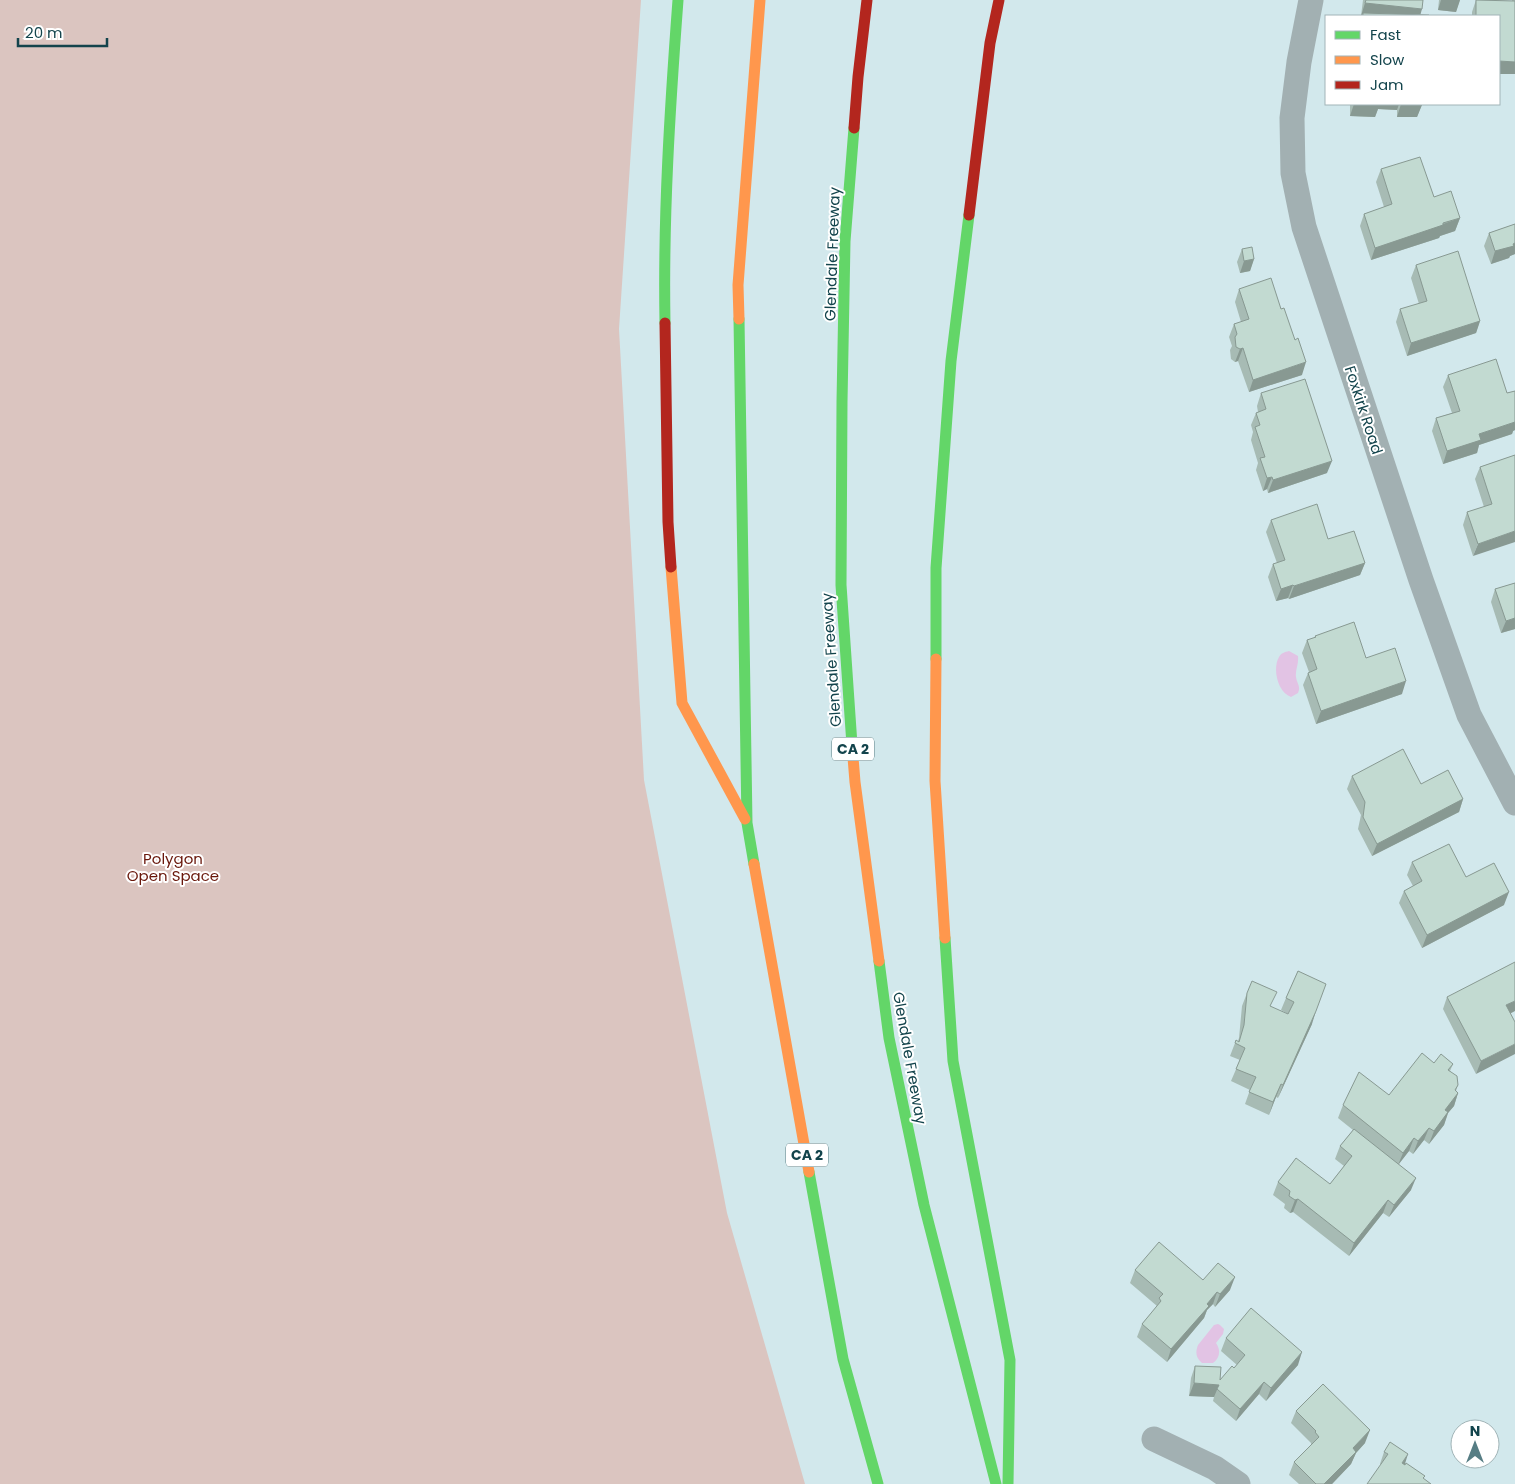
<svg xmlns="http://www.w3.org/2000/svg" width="1515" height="1484" viewBox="0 0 1515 1484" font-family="Poppins,sans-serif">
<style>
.green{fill:#dbc5c0}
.water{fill:#e2c3e4}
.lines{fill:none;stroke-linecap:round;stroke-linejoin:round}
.street{stroke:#a2b0b2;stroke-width:25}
.fast{stroke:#63d668;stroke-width:11}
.slow{stroke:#ff974d;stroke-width:11}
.jam{stroke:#b3261e;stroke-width:11}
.wall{fill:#a7bbb4}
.shaded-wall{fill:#889992}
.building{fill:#c2dad1;stroke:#889992}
.labels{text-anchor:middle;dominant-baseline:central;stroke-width:4;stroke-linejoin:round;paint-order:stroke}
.shield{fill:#fff;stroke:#5a7c82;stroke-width:1}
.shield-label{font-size:14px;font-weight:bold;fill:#13444c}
.street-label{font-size:15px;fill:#13444c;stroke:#fff}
.park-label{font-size:15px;fill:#69170b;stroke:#fff}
</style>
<rect width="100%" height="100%" fill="#d2e8ec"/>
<path class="green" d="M0 0H641L619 329 644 780 727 1213 805 1484H0Z"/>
<path class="water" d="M1289 651 1298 656C1299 664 1295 670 1296 677 1297 684 1301 686 1298 693L1291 697C1278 693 1272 669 1279 657 1281 653 1285 652 1289 651Z
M1218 1324 1220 1325 1224 1329 1223 1334 1216 1343C1221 1350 1220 1358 1213 1363H1202C1196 1358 1195 1353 1198 1345L1214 1325Z"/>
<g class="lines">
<path class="street" d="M1311 0 1299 62 1292 118 1293 173 1304 227 1421 580 1469 715 1515 803
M1154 1439 1215 1468 1238 1484"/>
<path class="fast" d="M739 319 747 823 754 864
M665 323C663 215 670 107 678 0
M936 659V568L951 361 969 215
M852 745 841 585 842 402 845 241 854 128
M945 938 953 1061 1010 1360 1008 1484
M879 961 889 1038 924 1205 996 1484
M809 1172 843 1359 878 1484"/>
<path class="slow" d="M739 319 738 285 760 0
M671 567 682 703 745 819
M936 659 935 781 945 938
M852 745 855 782 879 961
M754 864 809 1172"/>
<path class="jam" d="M854 128 858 77 867 0
M969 215 990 43 999 0
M665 323 668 522 671 567"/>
</g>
<path class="wall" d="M1363 0H1423L1420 15 1429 16H1361Z
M1439 0H1460L1456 12 1438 10Z
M1476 0 1512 1V0H1515V74H1499V16H1472V12Z
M1350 104H1422L1417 117H1397V110L1378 109 1375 117 1350 116Z
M1381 169 1434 197 1460 218 1455 231 1440 236 1439 238 1371 260 1360 226 1364 214 1384 207 1376 182Z
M1515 224V254L1510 256 1509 258 1491 264 1484 246 1489 233Z
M1242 249 1254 259 1250 271 1240 273 1237 262Z
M1416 265 1480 321 1476 333 1407 356 1396 322 1400 309 1419 304 1411 278Z
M1239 289 1302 375 1249 392 1238 361 1235 362 1231 359 1230 350 1232 346 1229 337 1234 324 1241 322 1235 302Z
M1448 375 1507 393 1515 391V430L1513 431 1512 434 1479 445 1477 453 1443 464 1432 431 1436 418 1452 413 1443 387Z
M1261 393 1327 473 1268 493 1267 489 1263 491 1256 470 1258 463 1251 440 1253 432 1251 425 1256 413 1258 412 1257 406Z
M1515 455 1473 556 1463 525 1467 512 1484 507 1475 479 1480 467Z
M1271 520 1328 539 1365 563 1360 575 1289 599 1288 598 1276 601 1268 577 1273 564 1277 563 1266 532Z
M1515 583V629L1501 633 1491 602 1495 589Z
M1315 636 1366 658 1402 694 1316 724 1303 685 1308 673 1309 672 1302 653 1307 640 1314 638Z
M1352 776 1421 784 1463 799 1459 812 1372 856 1358 829 1361 815 1347 789Z
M1412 862 1504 905 1422 948 1399 903 1404 891 1413 886 1407 875Z
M1298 971 1312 1024 1278 1098 1276 1097 1269 1115 1245 1104 1250 1090 1231 1081 1240 1060 1230 1056 1235 1043 1238 1041 1239 1038 1242 1006 1247 993 1271 1007 1288 1014 1281 1010 1286 998Z
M1447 997 1510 1013 1476 1074 1443 1009Z
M1434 1063 1453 1064 1450 1071 1458 1085 1456 1091 1458 1093 1454 1106 1448 1113 1444 1125 1429 1144 1424 1140 1413 1154 1409 1151 1399 1164 1411 1190 1389 1217 1383 1213 1349 1256 1293 1212 1290 1213 1284 1208 1285 1204 1273 1195 1278 1182 1330 1184 1344 1166 1335 1159 1340 1146 1353 1130 1338 1118 1343 1105 1389 1095Z
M1135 1270 1203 1280 1230 1290 1215 1307 1213 1304 1207 1310 1204 1318 1167 1362 1137 1337 1142 1324 1157 1306 1130 1283Z
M1226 1338 1298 1365 1266 1401 1259 1394 1236 1421 1213 1401 1214 1397 1189 1396 1191 1378 1195 1366 1220 1380 1237 1365 1221 1351Z
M1296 1411 1365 1443 1356 1453 1351 1464 1332 1484H1299L1289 1475 1294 1462 1311 1445V1443L1291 1423Z
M1384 1452 1404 1465 1425 1476 1423 1479 1380 1464Z"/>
<path class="shaded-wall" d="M1441 0H1460L1456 12 1438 10Z
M1365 3 1422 9 1420 16 1363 13 1362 16H1361Z
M1499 61 1515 62V74H1499Z
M1354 104H1399L1397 110 1378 109 1375 117 1350 116Z
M1401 104 1422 105 1417 117H1397Z
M1460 218 1455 231 1440 236 1439 238 1371 260 1375 248Z
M1515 243V254L1510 256 1509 258 1491 264 1495 251Z
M1254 259 1250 271 1240 273 1244 261Z
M1480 321 1476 333 1407 356 1411 343Z
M1243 348 1238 361 1235 362 1240 349Z
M1306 362 1302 375 1249 392 1253 380Z
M1515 422V430L1513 431 1512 434 1479 445 1477 453 1443 464 1447 451 1479 434Z
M1332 461 1327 473 1268 493 1273 480Z
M1272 477 1267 489 1263 491 1267 478Z
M1515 531V542L1473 556 1478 544Z
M1365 563 1360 575 1289 599 1294 586Z
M1293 585 1288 598 1276 601 1281 589Z
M1515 618V629L1501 633 1506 621Z
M1406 681 1402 694 1316 724 1321 711Z
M1463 799 1459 812 1372 856 1377 844Z
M1509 892 1504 905 1422 948 1427 935Z
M1515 1001V1011L1502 1018 1506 1005Z
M1316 1011 1312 1024 1278 1098 1283 1085Z
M1515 1044V1054L1476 1074 1481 1061Z
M1281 1084 1276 1097 1269 1115 1273 1102Z
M1458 1093 1454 1106 1448 1113 1444 1125 1429 1144 1434 1131 1445 1110Z
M1429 1128 1424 1140 1413 1154 1418 1141Z
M1414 1138 1409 1151 1398 1165 1403 1153Z
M1416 1178 1411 1190 1389 1217 1394 1205Z
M1298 1199 1293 1212 1290 1213 1295 1200Z
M1388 1200 1383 1213 1349 1256 1354 1243Z
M1235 1277 1230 1290 1215 1307 1220 1294Z
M1217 1292 1213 1304 1207 1310 1204 1318 1167 1362 1171 1349 1207 1304Z
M1302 1352 1298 1365 1266 1401 1271 1388Z
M1264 1382 1259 1394 1236 1421 1240 1409Z
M1194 1383 1219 1385 1214 1397 1189 1396Z
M1370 1430 1365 1443 1356 1453 1351 1464 1332 1484H1324L1353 1448Z
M1408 1454 1404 1467 1402 1463Z"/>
<path class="building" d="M1366 0H1423L1422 9 1365 3Z
M1476 0 1515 1V62L1499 61V16H1476Z
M1363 13 1429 15V16H1363Z
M1401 104H1422V105Z
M1420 157 1434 197 1451 191 1460 218 1443 223V225L1375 248 1364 214 1392 204 1381 169Z
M1515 224V243L1513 244 1514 246 1495 251 1489 233Z
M1252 247 1254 259 1244 261 1242 249Z
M1458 251 1480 321 1411 343 1400 309 1427 301 1416 265Z
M1271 278 1281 309 1284 308 1295 340 1298 338 1306 362 1253 380 1243 348 1240 349 1236 347 1235 337 1237 334 1234 324 1249 319 1239 289Z
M1496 359 1507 393 1515 391V422L1479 434 1481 440 1447 451 1436 418 1460 411 1448 375Z
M1305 379 1332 461 1273 480 1272 477 1267 478 1260 458 1265 457 1255 427 1260 425 1256 413 1266 409 1261 393Z
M1515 455V531L1478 544 1467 512 1492 504 1480 467Z
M1317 504 1328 539 1354 531 1365 563 1294 586 1293 585 1281 589 1273 564 1285 560 1271 520Z
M1515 583V618L1506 621 1495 589Z
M1354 622 1366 658 1395 648 1406 681 1321 711 1308 673 1317 669 1307 640 1316 637 1315 636Z
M1403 749 1421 784 1448 770 1463 799 1377 844 1363 817 1365 802 1352 776Z
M1449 844 1466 877 1494 863 1509 892 1427 935 1404 891 1422 881 1412 862Z
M1515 962V1001L1506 1005 1515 1022V1044L1481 1061 1447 997Z
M1298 971 1326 984 1316 1011 1283 1085 1281 1084 1273 1102 1249 1092 1256 1077 1236 1069 1245 1048 1235 1043 1236 1040 1239 1042 1244 1025 1247 993 1252 981 1277 992 1270 1006 1288 1014 1294 1002 1286 998Z
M1422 1053 1434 1063 1441 1054 1453 1064 1448 1070 1457 1076 1458 1085 1455 1090 1458 1093 1445 1110 1448 1112 1434 1131 1429 1128 1418 1141 1414 1138 1403 1153 1343 1105 1359 1072 1389 1095Z
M1354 1129 1416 1178 1394 1205 1388 1200 1354 1243 1298 1199 1295 1200 1289 1196 1290 1191 1278 1182 1296 1158 1330 1184 1352 1156 1340 1146Z
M1159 1242 1203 1280 1218 1263 1235 1277 1220 1294 1217 1292 1207 1304 1209 1306 1171 1349 1142 1324 1161 1301 1159 1298 1163 1294 1135 1270Z
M1251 1308 1302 1352 1271 1388 1264 1382 1240 1409 1217 1389 1219 1385 1194 1383 1195 1366 1221 1367 1220 1380 1232 1366 1234 1368 1245 1355 1226 1338Z
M1323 1384 1370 1430 1353 1448 1356 1452 1324 1484H1316L1294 1462 1319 1437 1315 1432 1316 1431 1296 1411Z
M1390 1442 1408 1454 1402 1463 1405 1465 1406 1463 1425 1476 1423 1478 1431 1484H1367L1388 1454 1384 1452Z"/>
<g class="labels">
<g class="shield">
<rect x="832" y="737.5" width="42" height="23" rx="4"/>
<rect x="786" y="1143.5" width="42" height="23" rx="4"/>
</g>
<g class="shield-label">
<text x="853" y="749">CA 2</text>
<text x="807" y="1155">CA 2</text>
</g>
<g class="street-label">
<text transform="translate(832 254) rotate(-88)">Glendale Freeway</text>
<text transform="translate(1364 410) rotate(72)">Foxkirk Road</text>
<text transform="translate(831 660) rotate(-94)">Glendale Freeway</text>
<text transform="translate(910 1058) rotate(80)">Glendale Freeway</text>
</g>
<g class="park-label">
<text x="173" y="858">Polygon<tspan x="173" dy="17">Open Space</tspan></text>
</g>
</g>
<rect x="1325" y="15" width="175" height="90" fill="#ffffff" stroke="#a1b4b7"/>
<rect x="1335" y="31" width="25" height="8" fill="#63d668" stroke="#a1b4b7"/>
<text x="1370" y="40" font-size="15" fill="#13444c">Fast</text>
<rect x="1335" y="56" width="25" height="8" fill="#ff974d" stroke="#a1b4b7"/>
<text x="1370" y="65" font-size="15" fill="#13444c">Slow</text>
<rect x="1335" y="81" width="25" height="8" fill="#b3261e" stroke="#a1b4b7"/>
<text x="1370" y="90" font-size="15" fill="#13444c">Jam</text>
<g transform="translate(1475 1444)"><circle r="24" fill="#ffffff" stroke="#a1b4b7"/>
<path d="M0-4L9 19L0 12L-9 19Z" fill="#567d84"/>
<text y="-8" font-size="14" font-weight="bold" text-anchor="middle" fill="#13444c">N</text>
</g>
<path d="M18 38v8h89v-8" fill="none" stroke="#13444c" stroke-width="2.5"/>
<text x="25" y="38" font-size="15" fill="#13444c" stroke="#ffffff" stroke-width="4" paint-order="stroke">20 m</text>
</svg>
